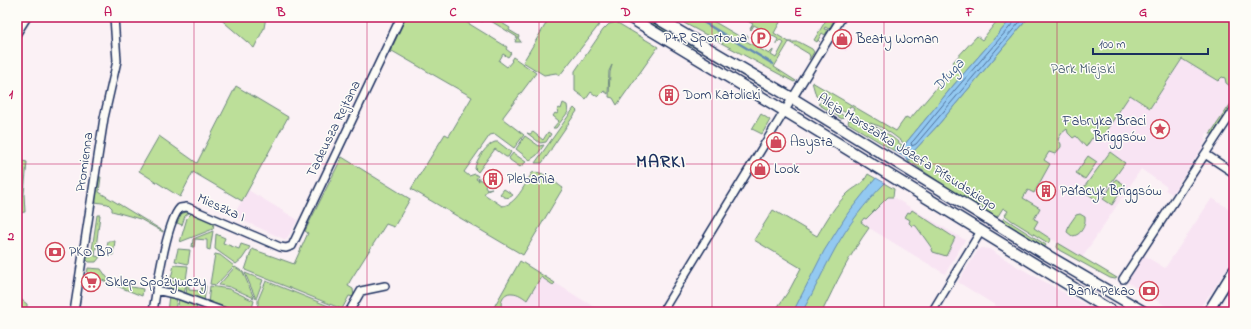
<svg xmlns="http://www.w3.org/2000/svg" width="1251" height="329" viewBox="0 0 1251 329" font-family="'Indie Flower',sans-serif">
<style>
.built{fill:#f8e4f3}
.green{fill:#bcdf99;stroke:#6c877c}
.water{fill:#93c9f1;stroke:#638bb6}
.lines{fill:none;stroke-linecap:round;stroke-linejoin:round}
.shore{stroke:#4b6d99;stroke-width:1}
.stream{stroke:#638bb6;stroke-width:2.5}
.minor-casing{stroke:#1b2f5e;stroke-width:10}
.tertiary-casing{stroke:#1b2f5e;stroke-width:12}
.secondary-casing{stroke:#1b2f5e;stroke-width:13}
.minor{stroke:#fdfcf7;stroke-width:7}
.tertiary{stroke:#fdfcf7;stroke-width:9}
.secondary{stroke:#fdfcf7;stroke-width:10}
.grid{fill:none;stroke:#c2185b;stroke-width:1;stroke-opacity:0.55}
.labels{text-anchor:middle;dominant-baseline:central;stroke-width:3;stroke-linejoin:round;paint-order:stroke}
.poi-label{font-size:14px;fill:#1b2f5e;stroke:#fdfcf7;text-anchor:start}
.park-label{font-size:14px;fill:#435b6d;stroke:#fdfcf7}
.street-label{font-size:14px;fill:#1b2f5e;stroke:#fdfcf7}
.water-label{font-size:15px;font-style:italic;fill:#3f5d8a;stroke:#fdfcf7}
.district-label{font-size:18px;font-weight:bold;letter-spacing:1px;fill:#1b2f5e;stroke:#fdfcf7}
.neatline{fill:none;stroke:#c2185b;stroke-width:1.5}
.grid-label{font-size:13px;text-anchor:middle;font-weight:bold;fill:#c2185b}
</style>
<rect width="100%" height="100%" fill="#fbf1f5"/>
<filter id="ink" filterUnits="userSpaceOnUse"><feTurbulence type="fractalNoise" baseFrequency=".025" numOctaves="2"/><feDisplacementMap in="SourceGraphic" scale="8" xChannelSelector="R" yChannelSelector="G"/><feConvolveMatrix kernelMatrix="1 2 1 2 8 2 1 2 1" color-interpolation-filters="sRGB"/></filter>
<g filter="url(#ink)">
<path class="built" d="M840 34 853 43 850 48 848 47 846 51 834 44Z
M1182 59 1218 81 1222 77 1225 78 1226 83 1234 89V99L1210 134 1208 132 1204 138 1206 140 1203 146 1184 176 1178 183 1179 184 1172 194 1165 190 1167 187 1141 169 1082 258 1002 208 1063 118 1109 125 1130 95 1150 108Z
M248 190 298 220 286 240 233 216Z
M889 197H893L965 240 945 274 861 223 864 218 866 219Z
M1212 198 1234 212V258L1211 293 1200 307 1194 312H1176L1139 290 1123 279 1140 253 1165 268Z
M982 248 989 249 1018 267 1092 308 1089 312H1006L958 282 978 250Z
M520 261 602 312H502L494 307Z
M87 274 97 277 93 289 85 287Z"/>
<path class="green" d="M218 17H266L264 28 254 48Z
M406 17H458L507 47 506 49 511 53 508 57 503 54 499 61 507 67 512 61 511 60 513 57 536 73 503 117V119L524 135 514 148 495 134 490 135 464 172 469 176 475 174 478 176 476 179 479 181 478 178 486 184 485 186 487 189 492 188 487 190 484 194 502 206C516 205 525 184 532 173 542 169 555 183 563 188L523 255 411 189 445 134 449 136 472 97 392 51 391 53 390 52Z
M480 17H492L510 28 509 30 519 36 518 38 521 42H515L517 37 486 18 482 22Z
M550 17H601L602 19 600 18 599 25 560 75 556 73 544 75 523 62Z
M638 17H645L769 89 768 91 706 54Z
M686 17H706L744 39 747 35 748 36 746 41 769 54 773 50V51L771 55 776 58 784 43 780 40 777 44H776L778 39 754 25 751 30 750 29 753 24 740 17H783L774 33 789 42H799L812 49 814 52 809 60 810 57 809 54 789 42 774 67 796 81 794 82 684 23V21Z
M821 17H836L829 29 825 27 824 29 828 30 825 35 822 33 818 40 820 42 818 40 817 42 814 40 826 20Z
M1000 17H1013L952 87 905 144 892 134 879 126 850 116 854 109 850 106 846 113 816 96 812 82 896 131 906 117 910 119 945 78V77L956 66 953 62 977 36 982 40Z
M1029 17 1234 18V89L1226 83 1225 78 1222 77 1218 81 1182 59 1150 108 1130 95 1099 141 1092 138 1086 147 1076 136 1073 138 1068 133 1067 129 1062 133 1058 139 1061 144V147L1055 154 1049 152 1044 160 1050 164 1034 193 1028 190 1023 198 1040 208 1034 219 1038 221 1034 228 1051 239 1048 243 1011 220 1005 215 1008 211 1003 208 998 216 996 217 945 186 906 159 907 158 909 160 912 153 938 125Z
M616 22 658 47 617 105 613 98 609 97 610 72 612 65 609 71 608 94 604 91 598 97 591 92 586 99 575 91V71L603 30 609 24Z
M236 86 288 117 242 201 193 172 180 197 139 171 159 136 197 163Z
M1234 99V102L1213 134H1210Z
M821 102 844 116 842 119 818 104Z
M563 103 567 105 568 112 556 128H553L559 121 553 116 555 113 557 114 558 112 557 111 559 108 561 109Z
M574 108 577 111 551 149V150L542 163H535Z
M761 114 770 120 762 134 752 129Z
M849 119C857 123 866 123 874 126 884 131 895 139 903 146L901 148 898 147 895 150 896 152 848 123Z
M533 132 543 140 548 132 551 134 546 142 540 143 527 133 530 134Z
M525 136 539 146 544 145 537 155 530 160 516 149Z
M495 142H498L511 152 508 157H506L495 149 478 172 475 169C475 161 487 144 495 142Z
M1110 152 1125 163 1098 201 1082 190Z
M513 153 526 162 520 167 510 160 509 158Z
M1088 156 1097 162 1085 179 1076 173Z
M342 157 410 199 394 227 386 224 350 281 348 286 353 289 354 297 349 296 342 309 245 270 252 249 294 264 308 233 305 231Z
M17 160 27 162 24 194 25 212 17 213Z
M868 174 894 189 893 197H888L866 219 864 218 861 222 869 228C850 254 836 283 822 312H764L777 308 790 289 801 268 754 240 773 210 817 236C826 221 835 205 848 193 857 185 862 186 868 174Z
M99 177H101L99 192 163 231V232L140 219 112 211V208L108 204 95 202Z
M1116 179 1125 185 1112 205 1103 199Z
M504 189 513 195C509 199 504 198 500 194Z
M912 210 955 238 946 256 933 252 931 247 916 226 914 225 912 226 909 223 910 220 905 217 908 212 910 213Z
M186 212H190L185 216 182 225 177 223 181 214Z
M192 213 214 223 213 229 180 242 187 218Z
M1080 214 1085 217C1086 225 1081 236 1072 236L1067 232 1069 225 1076 215Z
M97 215H100L95 256 100 257 96 262H89L86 259V257H91Z
M1004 218 1046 245 1044 248 1002 221Z
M213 231 210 250 207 249V240L195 239 194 247H192L193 239Z
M216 234 225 238 223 243 239 249 241 244 250 247 242 259 236 264 215 249Z
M108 241H115L113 255 106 254Z
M1058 243 1117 278 1115 279 1110 278 1059 250 1057 247Z
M178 249 190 250 188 264 175 261Z
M215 254 220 255 234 266 216 285 210 284Z
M520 261 555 283 553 285 541 277 527 300C523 297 518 293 512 293 502 292 498 305 504 312L494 307Z
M174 265 188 266 186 280 171 278Z
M235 267 243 272 254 298 230 287 219 285Z
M88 268 101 269 111 283 143 289 142 296 87 274Z
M245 273 263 280 256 299Z
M171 281 186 283 184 295 170 290Z
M266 281 341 311 256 312 258 304V300Z
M187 284H189V290L201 291 202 285 206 286 204 302 186 296Z
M210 286 229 289 254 301 251 312H229L208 303Z
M169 295 177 297 175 312H167Z
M19 298 27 304V312H17V300Z
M179 298 197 304 196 310 178 307Z"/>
<path class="water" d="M1013 17H1029L938 125 912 153 909 160 896 152 894 148 895 146 901 148 905 144 952 87Z
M876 178 885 183C865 203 848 225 835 249 823 270 814 292 802 312H793L824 251 848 213Z"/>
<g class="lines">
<path class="shore" d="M1016 17 1015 21 955 90 914 140 911 143 912 146 916 144 1024 17"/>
<path class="stream" d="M695 17 773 64"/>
<g class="minor-casing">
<path id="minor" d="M17 33 27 17
M1205 154 1234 173
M1123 279 1234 110
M156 290 178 295 225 312
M74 312 104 118 117 61 114 17
M153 312C156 292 167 220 180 208L187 207 280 247 286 248 292 246 401 17
M349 312 361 291 385 286
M662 312 842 17
M932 312 981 231"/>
</g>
<g class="tertiary-casing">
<path id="tertiary" d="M1208 312 1234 270"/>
</g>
<g class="secondary-casing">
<path id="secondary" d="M629 17 803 122 1113 312
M655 17 792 98 1045 254 1144 312"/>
</g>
<use href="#minor" class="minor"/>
<use href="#tertiary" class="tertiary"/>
<use href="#secondary" class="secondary"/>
</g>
</g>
<path class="grid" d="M194 17V312M367 17V312M539 17V312M712 17V312M884 17V312M1057 17V312M17 164H1234"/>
<defs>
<g id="parking-ring" transform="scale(1)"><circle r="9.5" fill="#fdfcf7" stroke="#d1495b" stroke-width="1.5"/><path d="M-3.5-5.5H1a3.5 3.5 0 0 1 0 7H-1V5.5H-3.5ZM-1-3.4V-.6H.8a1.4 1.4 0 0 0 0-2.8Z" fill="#d1495b"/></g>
<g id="shop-ring" transform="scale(1)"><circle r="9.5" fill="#fdfcf7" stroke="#d1495b" stroke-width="1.5"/><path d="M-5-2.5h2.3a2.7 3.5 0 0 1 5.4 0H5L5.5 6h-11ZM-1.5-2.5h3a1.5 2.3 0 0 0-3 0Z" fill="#d1495b"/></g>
<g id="building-ring" transform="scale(1)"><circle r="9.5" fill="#fdfcf7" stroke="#d1495b" stroke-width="1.5"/><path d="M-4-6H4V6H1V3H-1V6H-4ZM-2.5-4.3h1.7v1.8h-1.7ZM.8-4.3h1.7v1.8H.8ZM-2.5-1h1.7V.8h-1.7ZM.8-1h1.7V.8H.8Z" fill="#d1495b"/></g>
<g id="sight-ring" transform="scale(1)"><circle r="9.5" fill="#fdfcf7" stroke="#d1495b" stroke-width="1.5"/><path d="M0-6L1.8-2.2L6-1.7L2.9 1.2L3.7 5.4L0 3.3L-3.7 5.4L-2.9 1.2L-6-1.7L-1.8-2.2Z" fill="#d1495b"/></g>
<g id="bank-ring" transform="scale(1)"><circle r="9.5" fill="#fdfcf7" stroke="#d1495b" stroke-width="1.5"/><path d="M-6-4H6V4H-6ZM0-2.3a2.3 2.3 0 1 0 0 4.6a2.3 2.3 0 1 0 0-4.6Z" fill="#d1495b"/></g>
<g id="supermarket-ring" transform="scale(1)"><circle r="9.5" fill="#fdfcf7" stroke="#d1495b" stroke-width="1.5"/><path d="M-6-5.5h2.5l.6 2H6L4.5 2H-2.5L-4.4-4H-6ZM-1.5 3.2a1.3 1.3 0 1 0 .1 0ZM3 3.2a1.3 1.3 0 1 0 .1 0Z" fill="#d1495b"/></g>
</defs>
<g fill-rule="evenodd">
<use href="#parking-ring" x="761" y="38"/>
<use href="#shop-ring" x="842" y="39"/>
<use href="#building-ring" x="669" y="95"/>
<use href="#sight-ring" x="1160" y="129"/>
<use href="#shop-ring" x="776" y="142"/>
<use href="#shop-ring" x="760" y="169"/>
<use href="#building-ring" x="493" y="179"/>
<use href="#building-ring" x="1046" y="191"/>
<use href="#bank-ring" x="55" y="252"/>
<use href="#supermarket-ring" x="91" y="282"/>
<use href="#bank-ring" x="1149" y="291"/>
</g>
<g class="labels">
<g class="poi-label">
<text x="747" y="38" text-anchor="end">P+R Sportowa</text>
<text x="856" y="39">Beaty Woman</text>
<text x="683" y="95">Dom Katolicki</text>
<text x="1146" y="121" text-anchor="end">Fabryka Braci<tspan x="1146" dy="16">Briggsów</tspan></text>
<text x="790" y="142">Asysta</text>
<text x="774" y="169">Look</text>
<text x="507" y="179">Plebania</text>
<text x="1060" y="191">Pałacyk Briggsów</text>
<text x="69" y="252">PKO BP</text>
<text x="105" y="282">Sklep Spożywczy</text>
<text x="1135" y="291" text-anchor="end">Bank Pekao</text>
</g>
<g class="park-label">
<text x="1083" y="69">Park Miejski</text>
</g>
<g class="street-label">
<text transform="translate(334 129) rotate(-64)">Tadeusza Rejtana</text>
<text transform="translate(907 152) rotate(32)">Aleja Marszałka Józefa Piłsudskiego</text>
<text transform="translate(85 162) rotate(-82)">Promienna</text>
<text transform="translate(221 208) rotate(24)">Mieszka I</text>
</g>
<g class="water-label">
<text transform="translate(949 75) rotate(-48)">Długa</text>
</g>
<g class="district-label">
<text x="661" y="163">MARKI</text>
</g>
</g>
<rect width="1251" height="329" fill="none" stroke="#fdfcf7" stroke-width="44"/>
<path d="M1093 48v6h115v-6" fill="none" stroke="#1b2f5e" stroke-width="2"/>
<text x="1099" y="48" font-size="12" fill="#1b2f5e" stroke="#fdfcf7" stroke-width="3" paint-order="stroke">100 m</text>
<rect x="22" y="22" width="1207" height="285" class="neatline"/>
<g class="grid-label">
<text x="108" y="16">A</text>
<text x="281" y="16">B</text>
<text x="453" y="16">C</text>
<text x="626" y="16">D</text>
<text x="798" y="16">E</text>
<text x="970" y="16">F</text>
<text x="1143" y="16">G</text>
<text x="11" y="98">1</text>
<text x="11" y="240">2</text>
</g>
</svg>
